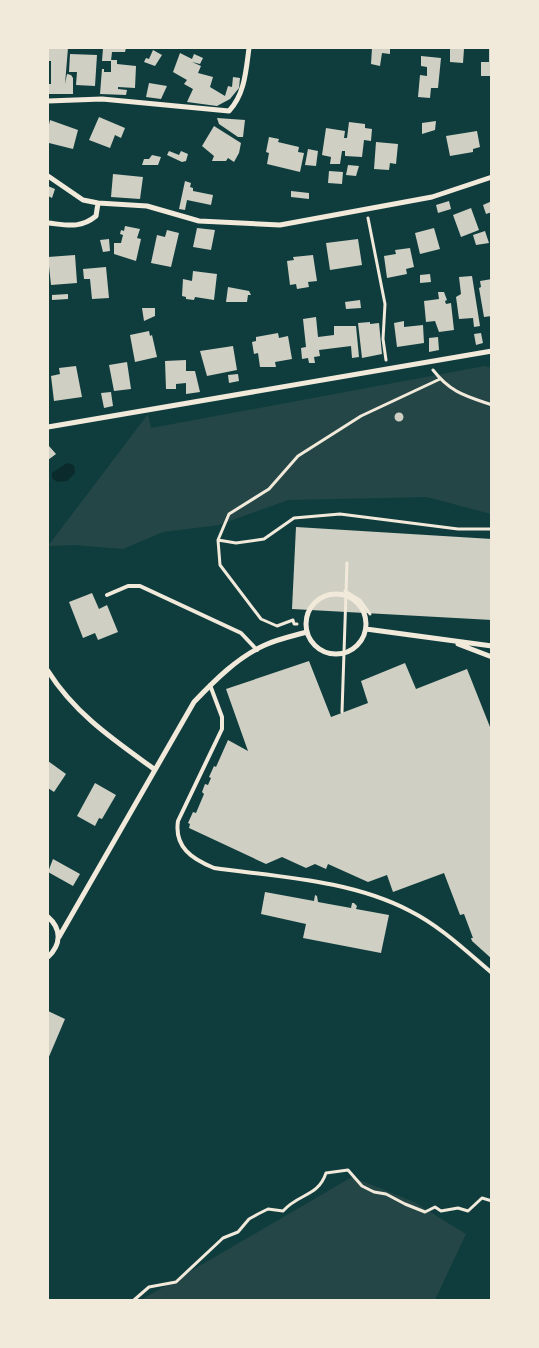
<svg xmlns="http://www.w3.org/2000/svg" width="539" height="1348" viewBox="0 0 539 1348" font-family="'Fira Sans Condensed',sans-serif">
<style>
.green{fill:#244646}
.water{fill:#0a2a2b}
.building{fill:#cfcfc3}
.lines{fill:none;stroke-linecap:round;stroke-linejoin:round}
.path{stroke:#f1e9da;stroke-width:3}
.service{stroke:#f1e9da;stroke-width:4}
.minor{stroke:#f1e9da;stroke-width:5}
</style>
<rect width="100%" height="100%" fill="#0f3d3e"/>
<path class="green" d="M485 366 491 368V514L427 497 288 500 219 525 163 532 123 549 74 545 48 546 148 414 151 428Z
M352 1177 414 1202 466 1234 435 1300H141Z"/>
<path class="water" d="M67 463 74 465 75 473 67 481 57 482 52 478V473Z"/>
<path class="building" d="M55 48H68L65 84 67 74 71 75 73 78V94H48V84H51V61H48V49Z
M103 48H126L125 52H112L111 61H102Z
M372 48H390V54L382 53 380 66 371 64Z
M450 48 464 49 463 63 450 62Z
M489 49H492V76H481V62H489Z
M153 50 162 55 155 66 144 62 146 58 149 59Z
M180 53 192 59 194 54 203 58 200 64 192 62 201 66 198 73 213 77 210 87 225 96 228 86 232 87 233 77 240 78 239 88 230 99 217 106 187 102 193 89 184 84 187 80 173 72Z
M70 54 97 55 95 86 76 85 77 72H69Z
M421 56 441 58 438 88H431L430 98 418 97 420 75 427 76V67L421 66Z
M111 60H117V64L136 66 135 88 118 87V89L127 90 126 95 100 94 102 69H104V72H111Z
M149 83 167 86 161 99 146 97Z
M99 117 125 128 121 138 115 135 110 148 89 140Z
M217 118 245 120 243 137H238L219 124Z
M50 120 78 130 73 149 49 143 48 129Z
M436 121 435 130 422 134V123Z
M349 122 365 124V128L372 129 371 141 364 140 362 157 345 156V151H342L340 164H330L331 157 322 155 326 128 345 131 344 138H347Z
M214 126 241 143 239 153 234 162 228 158 226 161H212L214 156 202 146Z
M477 131 480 147 473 149V152L450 156 446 136Z
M269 137 279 139 278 142 299 147 298 152 304 153 300 172 267 164 269 153 266 152Z
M376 142 398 144 396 164 390 163 389 170 374 169Z
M308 149 318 151 316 166 305 165Z
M169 151 179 155 181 151 188 154 186 161 182 162 167 155Z
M152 155 161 157 158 165H142L144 159H149Z
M348 165 359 166 356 176 346 175Z
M329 171 343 172 342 184 328 183Z
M113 174 143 177 140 199 111 197Z
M185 181 191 183 190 187 193 188V191L213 195 211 205 187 200 185 210 179 209Z
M48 186 55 189 52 198 48 196Z
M291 191 309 193V199L291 197Z
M449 201 451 209 438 213 436 205Z
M492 201V212L486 214 483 205Z
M471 208 479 230 461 237 453 215Z
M125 226 140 229 137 238 141 239 136 261 114 254V243H121L123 235 120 234 121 230 124 231Z
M197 228 215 230 211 250 193 247Z
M434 228 440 249 420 254 415 233Z
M167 230 179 233 171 267 151 263 157 235 165 237Z
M485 231 489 243 476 245 473 235Z
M109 239 110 251 103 252 100 240Z
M358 239 362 265 330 270 326 243Z
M410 248 414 267 406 269 407 274 387 278 384 256 396 254 395 250Z
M75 255 77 283 51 285 48 257Z
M313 255 317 281 308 282 309 287 297 289 296 284 290 285 287 261 294 260 293 257Z
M106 267 109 298 92 299 90 279H84L83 269Z
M193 271 217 274 214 300 195 297 194 300 186 299V297L182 296 183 279 192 281Z
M430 274 431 282 420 283V275Z
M472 276 480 326 474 327 473 318 459 319 456 297 461 294 459 277Z
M492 279V316L484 317 479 288 481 287 480 281Z
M228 287 249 291 251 295H248L247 302H226Z
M438 292H444L447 300 445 301 446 304 451 303 454 330 439 332 435 321 426 322 424 301 439 299Z
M68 294V299L52 300V295Z
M360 300 361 308 346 309 345 302Z
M142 308H155V316L144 321Z
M316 317 318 337 334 335V326H356L359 357 352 358 351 346 319 350 320 356 314 357 315 363H309L308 358 302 359 301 348 306 347 303 319Z
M404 321V327L423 325 424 343 397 347 394 323Z
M370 322V324L379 323 382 354 362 358 358 323Z
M149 331 150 336 152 335 157 357 135 362 130 335Z
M278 333 279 338 288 336 292 359 275 362 276 367H260L258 353 254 354 252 342 256 341V337Z
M481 333 483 343 476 345 474 334Z
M438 337 439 350 429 352V338Z
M233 346 237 370 207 376 200 351Z
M186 360V371H195L200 392 186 394V383L176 384V389H166L165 361Z
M127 362 131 389 114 391 109 365Z
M76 366 82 397 54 401 51 376 60 374 59 368Z
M238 374 239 381 229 383 228 375Z
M111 392 113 406 104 408 101 393Z
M394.5 417a4.5 4.5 0 1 1 9 0a4.5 4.5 0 1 1-9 0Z
M49 446 56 454 48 460V447Z
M296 527 492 539V620L292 609Z
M92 593 99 609 107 605 118 632 98 640 95 633 83 638 69 602Z
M309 661 331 717 368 703 361 681 405 663 416 689 467 669 492 732V959L472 941 471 938H473L464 914 460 915 444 873 393 892 387 875 368 882 328 864 326 869 315 864 306 868 282 857 266 864 189 828 190 824 188 823 193 812 196 813 204 794 202 792 205 784 208 785 211 778 209 777 214 766 216 767 228 740 248 751 226 689Z
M48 761 66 774 54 792 48 788Z
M95 783 116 795 102 819 99 818 95 826 77 816Z
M53 859 80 874 73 886 48 872Z
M265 892 314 901 315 895 317 896 318 902 351 908 352 903H354L357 906 356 909 389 915 381 953 303 938 306 924 261 914Z
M48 1011 65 1019 48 1059Z"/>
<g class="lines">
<path class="path" d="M368 218 385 304 383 339 386 360
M433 370C451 393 466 396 492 405
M218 540 229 514 269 489 298 456 361 416 440 379
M345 591 360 600 370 614
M297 624H294L293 620 277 626 261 619 220 565 218 540 236 543 264 539 294 518 340 514 458 529H492
M342 712 347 563
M134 1300 149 1287 176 1282 223 1238 238 1232 249 1219 258 1214 268 1209 283 1211C299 1193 318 1197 326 1173L348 1170 362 1186 374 1192 386 1194 405 1204 425 1212 435 1207 441 1211 458 1208 468 1211 482 1198 492 1201"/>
<path class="service" d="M107 595 128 586H140L241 633 257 650
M210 685 222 717V729L178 821C174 847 192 859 214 868 279 877 351 880 410 911 440 926 466 951 492 973"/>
<path class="minor" d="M48 101 102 99 229 111C245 94 246 70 249 48
M48 176 83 200 98 203 147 206 199 221 280 225 432 197 492 177
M48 223C67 225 80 229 96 216L98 203
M48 427 492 351
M306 624a30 30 0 1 1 60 0a30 30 0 1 1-60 0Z
M366 629 492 646
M458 644 492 657
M48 671C75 714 114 740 154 769
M48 917C62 929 61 945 48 957
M59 937 194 702C215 680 238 657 265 645 278 639 293 636 307 632"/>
</g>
<rect width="539" height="1348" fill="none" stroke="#f1e9da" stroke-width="98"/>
</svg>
